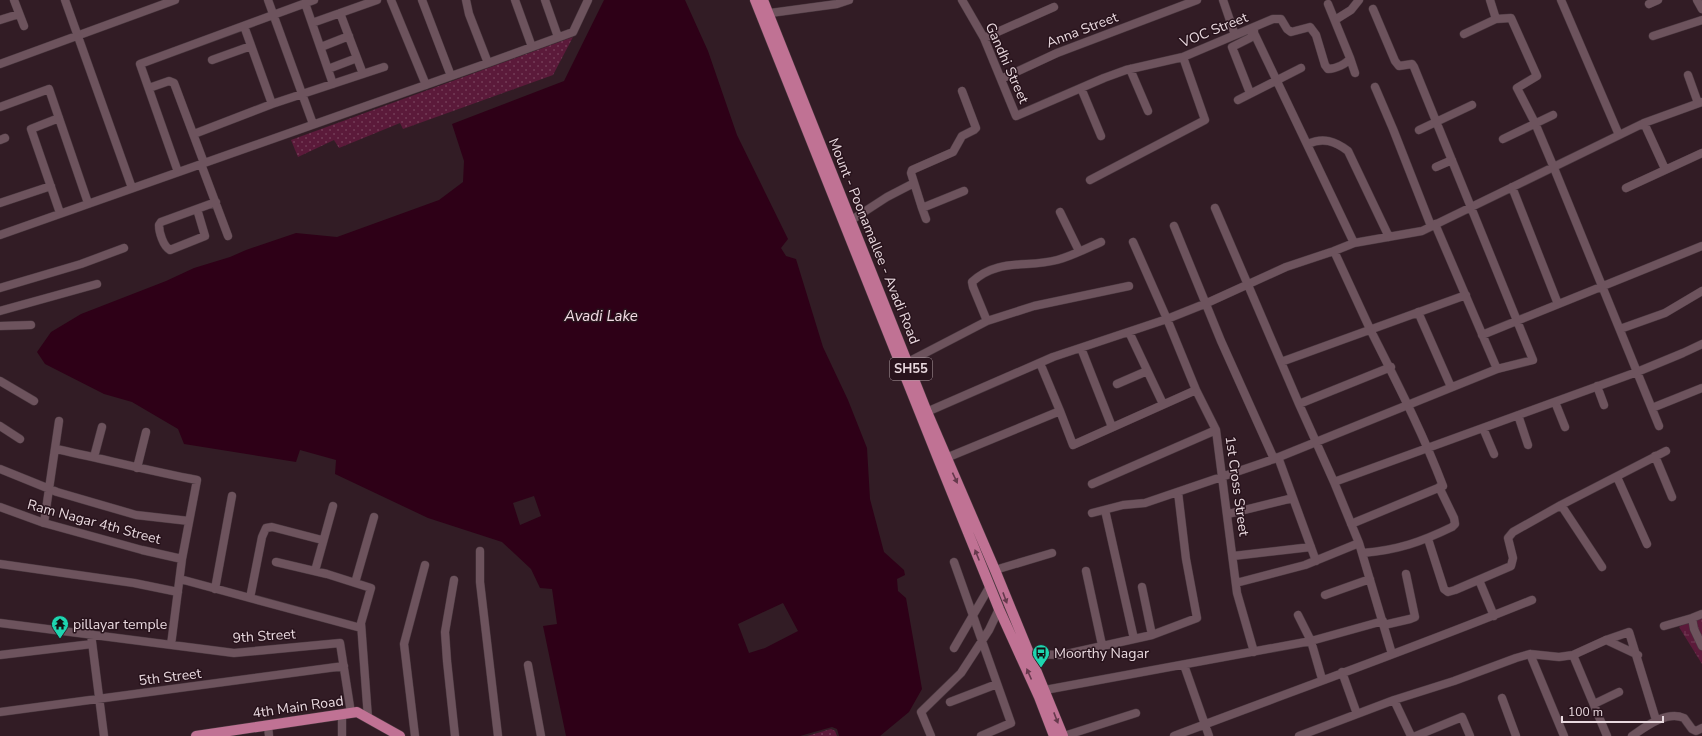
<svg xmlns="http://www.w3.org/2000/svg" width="1702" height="736" viewBox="0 0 1702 736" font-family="'Nunito Sans',sans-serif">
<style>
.wetland{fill:url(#wetland-marsh)}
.park{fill:url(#park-dots)}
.water{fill:#2e0017;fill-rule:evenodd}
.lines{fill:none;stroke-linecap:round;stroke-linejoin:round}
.minor-casing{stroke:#4b3940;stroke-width:9}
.major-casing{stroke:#4b3940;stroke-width:11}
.minor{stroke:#6d535d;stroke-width:8}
.major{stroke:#c07294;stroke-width:10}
.oneway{fill:#65394c}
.labels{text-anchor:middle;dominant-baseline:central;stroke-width:3;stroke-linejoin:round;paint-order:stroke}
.shield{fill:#28131c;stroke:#af9ea4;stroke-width:1}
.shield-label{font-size:13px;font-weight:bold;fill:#e9d9df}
.street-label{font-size:14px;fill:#e9d9df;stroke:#28131c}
.poi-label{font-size:14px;fill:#e9d9df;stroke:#28131c;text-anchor:start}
.water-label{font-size:15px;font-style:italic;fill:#f5dde6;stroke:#28131c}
</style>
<defs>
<pattern id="wetland-marsh" width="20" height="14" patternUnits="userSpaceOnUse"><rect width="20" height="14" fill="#5b1a3a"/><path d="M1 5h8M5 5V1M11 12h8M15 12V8" fill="none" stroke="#733b56"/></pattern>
<pattern id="park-dots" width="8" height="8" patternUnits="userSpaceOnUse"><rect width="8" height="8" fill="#5b1a3a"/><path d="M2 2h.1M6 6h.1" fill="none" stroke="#733b56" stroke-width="1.8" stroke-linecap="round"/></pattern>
</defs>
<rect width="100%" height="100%" fill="#321c25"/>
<path class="wetland" d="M1702 614V664L1679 627Z"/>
<path class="park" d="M573 37 553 75 403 129 400 123 339 148 334 140 298 157 291 140Z
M831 729 835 731 837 736H807Z"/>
<path class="water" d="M604 0H685L708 51 737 135 788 239 781 248 786 256 796 259 823 347 848 400 867 448 870 499 884 552 904 570 905 575 897 579 898 591 906 598 922 689 909 712 880 736H839L837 729 832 727 800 736H566L543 626 557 624 552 589 540 588 531 569 502 542 428 518 335 474 336 460 300 450 296 462 184 444 178 429 132 402 104 394 45 364 37 352 51 332 81 314 166 281 194 268 230 257 246 250 296 233 337 237 439 200 463 182 464 161 452 124 564 81ZM534 496 541 516 520 525 513 503ZM783 603 798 631 765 648 749 653 738 624Z"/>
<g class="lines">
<g class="minor-casing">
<path id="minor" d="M14 0 24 26
M65 0 132 188
M268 0 313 124
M391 0 426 85
M422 0 451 76
M515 0 532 47
M545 0 558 37
M962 0 984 38 1016 116 1104 78 1126 70 1183 57 1273 19H1281L1287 29 1291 32 1310 27 1316 35 1325 65 1328 69C1335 69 1347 64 1350 58L1328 4
M1223 0 1235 35
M1490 0 1496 19
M1561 0 1619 135
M1697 0 1702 9
M305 3 333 84
M1649 4 1658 0
M340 13 363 74
M763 14 837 4 849 0
M0 20 19 14
M1335 20 1351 10 1359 0
M312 23 377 0
M244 26 272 104
M1254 33 1354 243
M1464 34 1496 19 1511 18 1537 76 1517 88 1535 123 1554 168 1659 426
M1653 36 1702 20
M984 38 1054 7
M321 47 349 36
M1350 58 1355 73
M212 60 251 46
M488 63 573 32 588 0
M0 64 175 0
M328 69 357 58
M1130 69 1148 111
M1688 75 1698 103
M1001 79 1057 53 1197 0
M1375 87 1393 129 1431 226
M149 88 169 81 174 83 204 163
M1081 88 1101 136
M962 91 976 128 974 130 962 136 953 152 912 170 911 173 922 208 964 191
M1250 93 1232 47 1250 38 1254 33V28
M1238 100 1301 68
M0 107 49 89 88 203
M59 118 31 129 60 213
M1644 123 1665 169
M1419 130 1472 105
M194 134 272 104 384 67
M1503 139 1553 115
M0 140 5 138
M1308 144C1323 137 1335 141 1348 151L1389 237
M201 164 228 236
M1436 167 1452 160
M178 172 140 64 314 0
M1090 180 1205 120 1183 57
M1512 187 1558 304
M1626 188 1702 153
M0 203 51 186
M922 208 926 219
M1215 208 1299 404 1334 482 1359 543 1392 654
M197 209 205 236 170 250C163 246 159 232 159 225L161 222 216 202
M1060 212 1079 251
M850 221 887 197 914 183
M1435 224 1497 369
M1174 226 1221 341 1274 459
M0 235 488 63 469 14 466 0
M1133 242 1167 319 1196 390 1216 430 1237 593 1254 652
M1334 251C1346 277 1358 303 1370 329 1396 381 1422 431 1443 486L1351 524
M0 288 81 264 124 248
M0 311 97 284
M1418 312 1451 387
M987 321 1034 306 1129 286
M0 326 31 325
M1620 329 1665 313 1702 291
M1129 332 1163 404
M1482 335 1702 246
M1081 348 1112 427
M908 362 987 321 973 287 972 282C997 258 1027 268 1057 260 1072 256 1087 248 1101 242
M1281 362 1466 295
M0 381 34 401
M1117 384 1147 371
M1597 386 1604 405
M1555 402 1565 427
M1299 404 1391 367
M1652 408 1702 388
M1060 411 1073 445 1196 390
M922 414 1053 357 1167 319 1207 303 1286 267 1334 251 1354 243 1422 231 1644 123 1702 102
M1518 415 1528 445
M0 426 20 439
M1483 428 1494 454
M56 449C103 459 150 471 197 480L182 559 171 645
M1655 456 1672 497
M94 457 102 427
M1278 457 1316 561
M946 458 1060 411 1040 363
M137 468 146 432
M0 469 57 492 136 515 189 521
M1617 477 1647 544
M1334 482 1637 372 1683 353 1702 344
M1092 484 1216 430
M1561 505 1602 567
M0 507 44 523 142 550 182 559
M1105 510 1134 639
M1092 513 1123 505 1145 503 1274 459 1497 369 1533 360 1414 67 1412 64 1399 66 1395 61 1373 9
M1228 514 1293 498
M44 523 59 421
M1428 539 1444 589 1448 592 1455 590 1511 566 1513 558 1508 538 1513 532 1561 505 1666 451
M480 551V582L498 736
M1363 553C1398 550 1421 542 1452 527L1455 524 1454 518 1439 487
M1233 556 1311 547
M276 562 327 574 371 588 361 623 368 718
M954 562 1011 723 981 736
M0 564 134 583 178 592
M995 570 1052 553
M315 571 333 506
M1086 571 1102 645
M180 579 361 628
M454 580 445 632 447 661 455 736
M1479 580 1494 616
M355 583 374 517
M1236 583 1305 565 1359 543
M1142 587 1152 635
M215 589 232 496
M1325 595 1370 579
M250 598 262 537 266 528 272 527 322 540
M1298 615 1311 641 1383 621
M1692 618 1694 629 1702 646
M0 623 234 653 340 643 351 713
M1384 625 1410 619 1415 617 1406 574
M1664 626 1692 618 1702 614
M91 634 104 736
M1606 640 1638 655
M954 648 990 586
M1030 654 1062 655 1152 635 1197 618 1186 559 1178 492
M1530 654 1564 736
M0 655 92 644
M1573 655 1607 736
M528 665 541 736
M1184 665 1209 736
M1342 672 1357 714
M1045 690 1311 641 1322 679
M1502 698 1516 736
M1394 700 1411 736
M950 702 997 684
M1594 704 1619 692
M0 712 344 666
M268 726 269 736
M342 736V715
M415 736 404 644 425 565
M931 736 921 712 961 673 989 630 999 609
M1064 736 1136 713
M1174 736C1293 691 1414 648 1532 600
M1299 736 1394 700 1454 681 1516 658 1530 654 1559 657 1573 655 1606 640 1629 632 1656 720
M1416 736 1462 717 1470 736
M1632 736C1645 727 1667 710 1684 718L1692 729 1696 731 1702 728"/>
</g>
<g class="major-casing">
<path id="major" d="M755 0 939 461 999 609 1039 697 1054 736
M763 0 927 412 995 570 1063 736
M196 736 357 712 400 736"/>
</g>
<use href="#minor" class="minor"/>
<use href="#major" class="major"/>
</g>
<defs><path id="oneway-solid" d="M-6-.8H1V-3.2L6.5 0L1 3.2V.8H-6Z"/></defs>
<g class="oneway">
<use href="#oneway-solid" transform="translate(955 478) rotate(65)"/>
<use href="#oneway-solid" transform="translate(977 555) rotate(-112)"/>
<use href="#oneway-solid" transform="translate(1005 598) rotate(70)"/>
<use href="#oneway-solid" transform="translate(1029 674) rotate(-114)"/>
<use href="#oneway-solid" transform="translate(1056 718) rotate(69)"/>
</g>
<defs>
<g id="temple-pin" transform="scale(0.9)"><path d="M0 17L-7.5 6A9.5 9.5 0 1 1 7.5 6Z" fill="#1ed5b0" stroke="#28131c"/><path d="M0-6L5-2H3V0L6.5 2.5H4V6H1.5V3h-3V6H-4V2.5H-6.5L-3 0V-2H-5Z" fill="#111"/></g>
<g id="bus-pin" transform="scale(0.9)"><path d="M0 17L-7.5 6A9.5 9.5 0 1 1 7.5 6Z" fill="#1ed5b0" stroke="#28131c"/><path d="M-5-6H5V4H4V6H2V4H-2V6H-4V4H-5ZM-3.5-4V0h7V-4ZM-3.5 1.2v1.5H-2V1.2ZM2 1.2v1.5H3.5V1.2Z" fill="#111"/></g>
</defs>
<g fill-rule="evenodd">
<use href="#temple-pin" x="60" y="624"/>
<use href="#bus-pin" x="1041" y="653"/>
</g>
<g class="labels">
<rect class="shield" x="890" y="358" width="42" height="22" rx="3"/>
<g class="shield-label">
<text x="911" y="369">SH55</text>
</g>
<g class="street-label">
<text transform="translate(1082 30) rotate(-21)">Anna Street</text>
<text transform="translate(1214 30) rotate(-22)">VOC Street</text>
<text transform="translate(1007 63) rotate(66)">Gandhi Street</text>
<text transform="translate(874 241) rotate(68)">Mount - Poonamallee - Avadi Road</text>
<text transform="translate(1237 486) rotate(82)">1st Cross Street</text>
<text transform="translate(94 522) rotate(15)">Ram Nagar 4th Street</text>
<text transform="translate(264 636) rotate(-4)">9th Street</text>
<text transform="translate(170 677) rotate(-7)">5th Street</text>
<text transform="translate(298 707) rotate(-8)">4th Main Road</text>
</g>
<g class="poi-label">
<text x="73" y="624">pillayar temple</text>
<text x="1054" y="653">Moorthy Nagar</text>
</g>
<g class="water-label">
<text x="601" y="316">Avadi Lake</text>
</g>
</g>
<path d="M1562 716v6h101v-6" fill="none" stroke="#e9d9df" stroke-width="2"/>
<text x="1568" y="716" font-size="12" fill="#e9d9df" stroke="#28131c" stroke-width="3" paint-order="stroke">100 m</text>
</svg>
